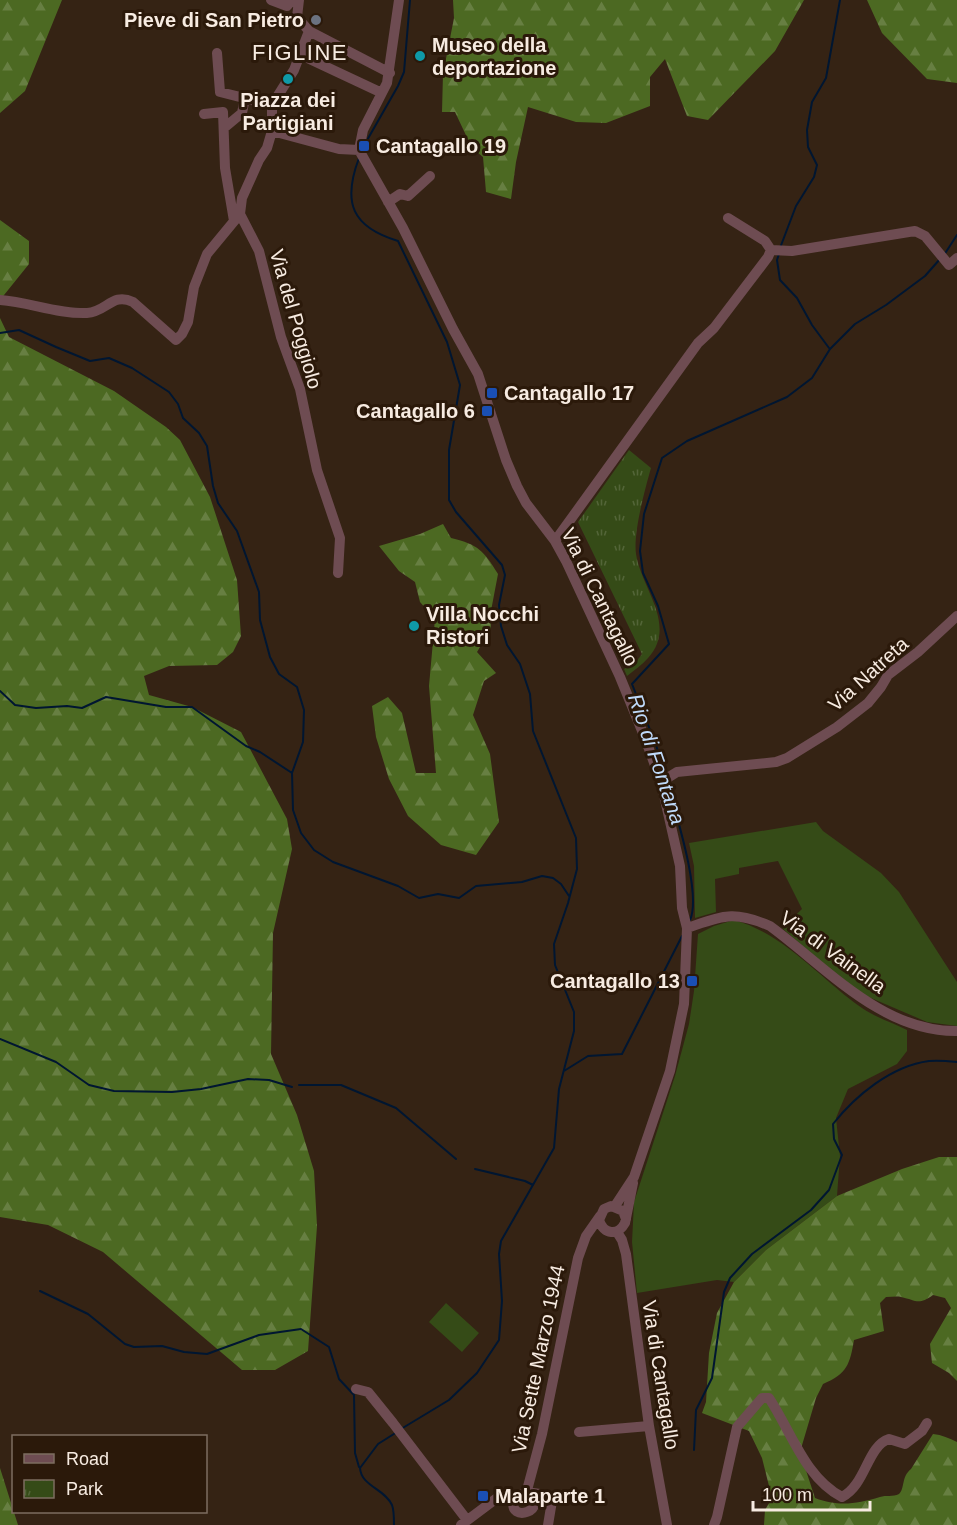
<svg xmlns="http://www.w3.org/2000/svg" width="957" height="1525" viewBox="0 0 957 1525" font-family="Helvetica,sans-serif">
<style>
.grass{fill:#354b17}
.forest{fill:url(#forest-firs)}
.park{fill:url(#park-tufts)}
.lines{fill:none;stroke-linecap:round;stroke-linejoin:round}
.stream{stroke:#001631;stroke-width:2}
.minor{stroke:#6e4c52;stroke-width:10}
.worship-dot{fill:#6b7280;stroke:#2b190a;stroke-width:2}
.culture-dot{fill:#0f9aa8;stroke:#2b190a;stroke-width:2}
.transit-dot{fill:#1a4fb4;stroke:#2b190a;stroke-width:2}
.labels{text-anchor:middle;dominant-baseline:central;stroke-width:6;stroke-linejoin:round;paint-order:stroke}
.poi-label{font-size:20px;font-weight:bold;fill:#f7ebe1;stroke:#2b190a;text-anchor:start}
.street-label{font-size:20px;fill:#f7ebe1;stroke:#2b190a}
.water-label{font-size:21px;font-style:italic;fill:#bfdafa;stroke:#2b190a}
.quarter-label{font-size:22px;letter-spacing:1.5px;fill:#f7ebe1;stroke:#2b190a}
</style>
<defs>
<pattern id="forest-firs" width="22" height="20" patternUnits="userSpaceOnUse" patternTransform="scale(1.5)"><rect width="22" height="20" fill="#4c6922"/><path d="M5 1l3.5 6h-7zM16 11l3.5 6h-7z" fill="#677f42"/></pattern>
<pattern id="park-tufts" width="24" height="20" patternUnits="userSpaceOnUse" patternTransform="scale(1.5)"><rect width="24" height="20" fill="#354b17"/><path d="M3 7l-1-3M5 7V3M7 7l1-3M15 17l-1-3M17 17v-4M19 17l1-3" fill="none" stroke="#536538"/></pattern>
</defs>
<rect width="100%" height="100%" fill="#352314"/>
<path class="grass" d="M816 822 823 831 881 873 899 892 957 982V1026L927 1022 864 995 820 961 782 928 802 909 778 861 739 868V874L715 879 716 912 695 918 694 866 689 843Z
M734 920C785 934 820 979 862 1008 875 1017 893 1023 907 1030V1051L897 1064 848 1089 836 1118 840 1156 837 1196 766 1250 734 1282 717 1280 637 1293 632 1242 634 1202 675 1076 689 1024 694 991 698 934 714 926Z
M446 1303 479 1333 462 1352 429 1322Z"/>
<path class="forest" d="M0 0H62L25 91 0 113Z
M453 0H804L775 51 708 120 687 116 665 59 650 77V106L606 123 576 122 528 107 516 162 511 199 486 192 483 157 472 148 455 112H442L443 74 454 18Z
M867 0H957V83L927 79 882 33Z
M0 220 29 241V264L0 300Z
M0 318 9 337 114 391 166 427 180 440 210 497 237 580 241 636 233 652 217 665 169 666 144 676 149 695 192 707 241 732 287 819 292 849 273 933 271 1054 297 1115 314 1171 317 1226 308 1351 275 1370H242L103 1252 48 1225 0 1217Z
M443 524 451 538C479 545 483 550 498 574L490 616 491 629 477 652 496 673 484 681 473 715 490 754 499 822 476 855 441 845 408 816 389 779 376 737 372 706 388 697 402 713 416 773H436L429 686 435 619 420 602 415 582 399 571 379 546 420 534Z
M939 1157H957V1381L949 1373 932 1363 930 1344 951 1308 945 1298 933 1295C918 1306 916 1300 901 1297 897 1296 891 1297 886 1297L880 1303 884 1331 854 1340C850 1364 847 1374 823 1384L816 1398 800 1452 815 1498C839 1507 856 1504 880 1497 886 1495 893 1497 899 1494 905 1489 901 1477 911 1469L933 1434C942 1435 949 1438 957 1442V1525H764L765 1510 772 1498 762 1458 749 1431 702 1413 706 1402 709 1353 717 1313 734 1282 766 1250 837 1196 902 1169Z
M0 1468 18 1525H0Z"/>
<path class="park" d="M629 450 651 468C645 489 633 533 636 554 641 588 678 625 648 658 642 665 634 670 627 676L624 669 636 662 642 654 578 522Z"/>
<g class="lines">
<path class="stream" d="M366 142 398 86 404 72 410 0
M359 158C342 203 352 227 398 241L447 342 460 385 449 450V500L456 512 502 565 505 575 499 605 501 626 507 645 520 664 530 694 533 731 576 838 577 869 568 903 554 944 555 965 574 1012V1031L559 1089 554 1148 501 1241 499 1254 502 1301 499 1340 477 1373 449 1400 401 1429
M780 248 796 206 814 177 817 165 808 147 807 130 812 102 826 78 840 0
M779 254 777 260 780 280 797 298 812 325 829 348
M944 255 957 235
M0 333 19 330 56 347 90 361 109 358 132 368 169 392 178 404 183 418 199 433 207 446 213 486 218 503 237 531 259 592 260 620 270 657 279 674 297 687 304 710 303 742 292 773 293 810 301 833 314 850 333 862 398 886 419 898 438 894 459 898 476 886 522 882 542 876 553 878 561 884 569 896
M0 691 15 705 36 708 67 706 82 708 106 697 166 707H192L246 746 260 752 292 773
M665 774 656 745 632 684 669 644 658 606 643 573 640 551 644 514 662 458 687 441 787 397 812 378 830 349 855 324 886 305 925 276 940 259
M667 782C675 811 702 894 690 920
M0 1039 56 1062 89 1085 114 1091 172 1092 201 1089 248 1079 269 1080 292 1087
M564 1071 588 1056 622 1054 682 936
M299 1085H341L396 1108 456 1159
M475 1169 525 1181 533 1185
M40 1291 88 1314 125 1344 134 1347 162 1346 184 1352 207 1354 259 1335 301 1329 329 1347 339 1379 354 1395 355 1453 359 1467
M694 1450 696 1410 712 1378 724 1292 730 1278 752 1254 811 1210 829 1190 842 1155 834 1139 833 1124C855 1096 891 1066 929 1061 938 1060 948 1061 957 1062
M394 1525C394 1519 394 1510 392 1505 385 1489 361 1486 360 1468L378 1444 397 1432"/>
<path class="minor" d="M271 0 287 6 292 0
M299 0 297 17 309 31 390 73
M399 0 387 83 363 130 359 150 403 228 453 329 478 374 506 460 517 486 526 503 555 541 566 561 620 677 645 738 661 782 680 866 682 908 687 928 684 1004 670 1071 634 1177 615 1206
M217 53 220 92 272 105
M301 55 382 93
M272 105V131L339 149 359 150
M272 105 294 70 309 31
M204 114 223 112 225 168 234 221
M224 128 242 113 245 98
M272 131 267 148 259 160 242 198 240 214 259 251 281 337 300 389 317 470 340 538 338 573
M388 202 400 194 408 196 430 176
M728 218 765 241 771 250
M771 250 792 251 915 231 925 236 949 265 957 258
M0 300C29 302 57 314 87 313 107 312 112 292 133 302L176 340 182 334 188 322 194 287 207 254 240 214
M555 541 698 343 714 328 768 257 771 250
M661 782 677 772 776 762 787 758 837 727 868 703 881 687 888 675 918 652 957 616
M687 928C723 916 733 910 770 926 826 967 882 1032 957 1031
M626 1219 623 1211 611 1206 604 1209 599 1220C604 1235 618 1236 625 1223L633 1183
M617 1232 622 1240 626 1254 649 1426 667 1525
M356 1389 368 1392 393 1423 467 1520
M579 1432 649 1426
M526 1494 542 1434 578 1258 586 1236 600 1216
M514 1499C523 1490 544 1491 552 1501L548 1525
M514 1499C507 1525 552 1509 526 1494
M461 1525 497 1498 514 1499
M714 1525 717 1517 737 1427 762 1398H769C791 1431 805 1478 842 1497 866 1485 867 1446 889 1439L905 1444 922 1431 927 1423"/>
</g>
<circle class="worship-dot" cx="316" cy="20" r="6"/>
<g class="culture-dot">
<circle cx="420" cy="56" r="6"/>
<circle cx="288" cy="79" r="6"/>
<circle cx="414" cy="626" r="6"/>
</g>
<g class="transit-dot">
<rect x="358" y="140" width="12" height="12" rx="3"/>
<rect x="486" y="387" width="12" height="12" rx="3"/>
<rect x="481" y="405" width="12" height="12" rx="3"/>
<rect x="686" y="975" width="12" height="12" rx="3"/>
<rect x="477" y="1490" width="12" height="12" rx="3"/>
</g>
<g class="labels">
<g class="poi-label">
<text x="304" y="20" text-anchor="end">Pieve di San Pietro</text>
<text x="432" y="45">Museo della<tspan x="432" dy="23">deportazione</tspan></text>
<text x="288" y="100" text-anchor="middle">Piazza dei<tspan x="288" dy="23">Partigiani</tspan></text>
<text x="376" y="146">Cantagallo 19</text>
<text x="504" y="393">Cantagallo 17</text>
<text x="475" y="411" text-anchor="end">Cantagallo 6</text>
<text x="426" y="614">Villa Nocchi<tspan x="426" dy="23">Ristori</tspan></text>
<text x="680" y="981" text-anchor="end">Cantagallo 13</text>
<text x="495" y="1496">Malaparte 1</text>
</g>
<g class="street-label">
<text transform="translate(296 319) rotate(74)">Via del Poggiolo</text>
<text transform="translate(600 597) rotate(64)">Via di Cantagallo</text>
<text transform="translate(868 674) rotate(-42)">Via Natreta</text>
<text transform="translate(833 952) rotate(36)">Via di Vainella</text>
<text transform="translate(538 1359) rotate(-78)">Via Sette Marzo 1944</text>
<text transform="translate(661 1375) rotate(81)">Via di Cantagallo</text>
</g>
<g class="water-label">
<text transform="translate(657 759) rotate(71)">Rio di Fontana</text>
</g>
<g class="quarter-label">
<text x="300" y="52">FIGLINE</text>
</g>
</g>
<rect x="12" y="1435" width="195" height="78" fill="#2b190a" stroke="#7d6d60" stroke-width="1.5"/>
<rect x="24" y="1454" width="30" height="9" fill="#6e4c52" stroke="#7d6d60" stroke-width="1.5"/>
<text x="66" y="1465" font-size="18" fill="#f7ebe1">Road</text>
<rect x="24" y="1480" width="30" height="18" fill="url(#park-tufts)" stroke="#7d6d60" stroke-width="1.5"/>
<text x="66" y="1495" font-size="18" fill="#f7ebe1">Park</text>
<path d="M753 1501v9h117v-9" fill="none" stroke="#f7ebe1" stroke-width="3"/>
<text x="762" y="1501" font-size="18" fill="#f7ebe1" stroke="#2b190a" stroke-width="4.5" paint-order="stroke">100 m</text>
</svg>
